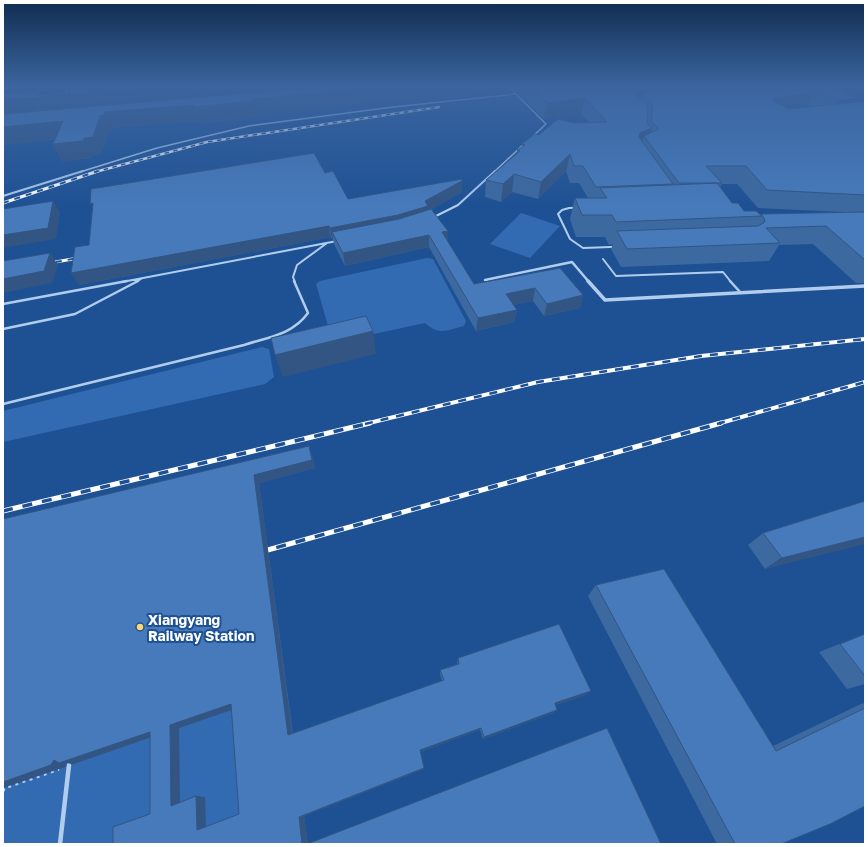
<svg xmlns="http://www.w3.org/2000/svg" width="868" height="847" viewBox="0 0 868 847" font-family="'Golos Text',sans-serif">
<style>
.green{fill:#336bb2}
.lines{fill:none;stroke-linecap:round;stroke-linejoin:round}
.path-far1{stroke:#b1cdee;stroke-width:1.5;stroke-dasharray:1 1.5;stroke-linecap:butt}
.path{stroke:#b1cdee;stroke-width:3.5;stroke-dasharray:3 4.5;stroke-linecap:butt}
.service-far3{stroke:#b1cdee;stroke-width:1.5}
.service-far2{stroke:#b1cdee;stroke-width:2}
.service-far1{stroke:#b1cdee;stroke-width:2.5}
.service{stroke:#b1cdee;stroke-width:4.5}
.minor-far1{stroke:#b1cdee;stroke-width:2.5}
.minor{stroke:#b1cdee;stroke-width:3.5}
.rail-far3-casing{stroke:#fff;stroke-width:2.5}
.rail-far2-casing{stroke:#fff;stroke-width:3}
.rail-far1-casing{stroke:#fff;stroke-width:4}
.rail-casing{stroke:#fff;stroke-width:5}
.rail-far3{stroke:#1e5194;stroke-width:1.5;stroke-dasharray:4.5;stroke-linecap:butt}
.rail-far2{stroke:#1e5194;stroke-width:2;stroke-dasharray:6;stroke-linecap:butt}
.rail-far1{stroke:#1e5194;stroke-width:2.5;stroke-dasharray:8;stroke-linecap:butt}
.rail{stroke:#1e5194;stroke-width:3.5;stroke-dasharray:10;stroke-linecap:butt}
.wall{fill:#3d69a1;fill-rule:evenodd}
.shaded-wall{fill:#325583}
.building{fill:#477abb;stroke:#325583;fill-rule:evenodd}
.poi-dot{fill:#fdd571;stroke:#1e5194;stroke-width:1.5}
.labels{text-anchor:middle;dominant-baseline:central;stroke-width:4;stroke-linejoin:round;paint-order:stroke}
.near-poi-label{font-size:14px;font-weight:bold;fill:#fff;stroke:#1e5194;text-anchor:start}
</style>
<rect width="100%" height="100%" fill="#1e5194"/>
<path class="green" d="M521 213 560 226 530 258 490 244Z
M427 258 433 259 466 321 464 326C447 330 439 336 425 323L336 342 332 340 316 284 320 281Z
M262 347 269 349 274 377 265 384 3 442V411Z
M237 708 247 814 166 844H3V788Z"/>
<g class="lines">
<path class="path-far1" d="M852 99 865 105"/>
<path class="path" d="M3 791 4 788 59 769"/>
<path class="service-far3" d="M509 87 546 124 531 138
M66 96 68 87
M80 172 157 148 249 126 393 107 516 94
M494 172 524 144"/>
<path class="service-far2" d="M3 196 83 171
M707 202 721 205 752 237V240L748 242 583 248 570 239 558 214 562 210 569 208Z
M434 217 458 205 495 171
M603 259 616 276 723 272 731 282
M122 282 337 241
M136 282 141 279
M295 282 293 277 297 265 327 243"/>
<path class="service-far1" d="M730 281 741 293
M3 304 127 281
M3 329 75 314 138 281
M3 404 244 345C268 337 292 335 308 313L294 281"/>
<path class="service" d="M60 844 69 765"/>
<path class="minor-far1" d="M485 280 572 262 589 282"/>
<path class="minor" d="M588 281 605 300 865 286"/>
<g class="rail-far3-casing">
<path id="rail-far3" d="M95 172 207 142 439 107"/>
</g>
<g class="rail-far2-casing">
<path id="rail-far2" d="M3 203 98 171
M44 264 84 257"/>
</g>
<g class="rail-far1-casing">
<path id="rail-far1" d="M365 424 538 382 701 356 865 339
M717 424 865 382"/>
</g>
<g class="rail-casing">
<path id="rail" d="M3 511 370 423
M257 553 721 423"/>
</g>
<use href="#rail-far3" class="rail-far3"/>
<use href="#rail-far2" class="rail-far2"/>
<use href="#rail-far1" class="rail-far1"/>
<use href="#rail" class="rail"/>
</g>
<path class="wall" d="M3 87H57L54 93 69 92 71 87H98L99 90 114 89V87H511L510 91 436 99 434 97 333 106V107L256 115V117L200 123 199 120 113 128 112 131 108 132 101 154 93 155 92 158 62 161 53 144 55 139 3 145Z
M512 87H834L854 103 865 101V283H856L813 244 779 245 769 261 621 267 611 249 613 244 609 245 605 237H576L570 219 575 198H588L579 183H570L566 171 538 199 512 192 501 202 485 197 486 180 517 153V150L522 147V144L539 135 574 123 589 122 581 114 544 118ZM807 104 810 106 812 107H805ZM722 184H737L758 208 844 212 761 214V215L744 211 732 203 720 187Z
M325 173 348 199 462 192 432 209 448 242 474 284 560 268 583 295 580 308 544 316 533 301 513 305 517 310 514 322 476 331 429 247 345 266 334 244 333 239H332L331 237 79 285 89 245Z
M312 455 315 468 259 483 293 734 442 681 440 674V670L457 664 458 658 586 695 555 705 557 710 553 713 483 739 480 730 420 752 424 769 304 816 308 844H113L150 814V738L73 764 67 763 65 767 3 519ZM231 710 239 814 206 827 205 797 180 802 179 728Z
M865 501 765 569 748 545 763 533Z
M596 585 773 746 861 704 865 703V806L781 844H717L588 596Z
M865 634V684L847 689 819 652Z"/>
<path class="shaded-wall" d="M37 87H57L53 96 87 91 88 87H98L99 89 98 92 159 87H327L331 91 332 87H434V97L333 106V107L256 115V117L200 123 199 120 113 128 112 131 108 132 101 154 93 155 92 158 62 161 53 144 84 138 100 116 3 124V90Z
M436 87H511L510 91 436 99Z
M853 87H865V88L852 89Z
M647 88 644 98 642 95 639 105 635 95 637 92Z
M813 93 804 109 765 114 773 98Z
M585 98 581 114 544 118 547 103Z
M857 98 847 114 829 116 838 100Z
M63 121 72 137 3 145V127Z
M652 128 648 141 644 136 640 147 635 149 640 133Z
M570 154 566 171 538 199 541 182Z
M514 174 512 192 501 202 503 184Z
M462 181V192L428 211 335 239 332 232 333 239H332L330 228 425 201Z
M53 201 60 212 56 239 3 248V235Z
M329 226 331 237 79 285 71 273Z
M448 231V243L442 232Z
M429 235V247L345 266 343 253Z
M50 253 58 265 52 283 3 293V279Z
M535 288 533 301 504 307 506 294Z
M583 295 580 308 544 316 547 304Z
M517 310 514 322 476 331 478 318Z
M373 331 376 354 283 377 275 355Z
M309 446 312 455 315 468 259 483 293 738 288 735 254 475Z
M865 537V544L765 569 782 558Z
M591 691 586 695 550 707 555 703Z
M231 704 237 708 179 728 180 806H171L170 725Z
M557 710 553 713 483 739 484 737Z
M481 728 480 730 420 752 424 769 304 816 308 844H302L299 817 420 750Z
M150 732 160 734 73 764 67 763 65 767 3 788V782L54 760Z
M196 796 205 797 206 829 197 830Z"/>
<path class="building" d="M3 87H37L3 90Z
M71 87H88L87 91 114 89V87H159L3 100V94L40 91 38 95 69 92Z
M225 87H245L3 108V107Z
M318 87H369L331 91V92L252 99V101L194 107V105L105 112V115L100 116 93 137 84 138 83 141 53 144 63 121 3 127V114Z
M530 87H646L647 88 637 92 635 95 648 106 647 123 652 128 640 133 639 137 673 184 596 187 583 166H574L570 154 541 182 514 174 503 184 486 180 520 151 517 150 525 145 522 144 535 134 539 135 558 119 574 123 607 122 585 98 547 103Z
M653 87H801L813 93 773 98V101L789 109 865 101V195L767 190 746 166H706L722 183H679L644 136 659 129 652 122V104L642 95 653 91 654 88Z
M811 87H834L857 98 838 100Z
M314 153 325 173 333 171 348 199 462 179V181L425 201 428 206 398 215 330 228 329 226 71 273 75 247 89 245 93 203 90 204 91 189Z
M717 183 732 203H738L744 211H756L762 216 616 222 612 215H582L575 198H607L600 188Z
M53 201 48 228 3 235V209Z
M431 209 448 231 442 232 474 284 560 268 583 295 547 304 535 288 506 294 517 310 478 318 429 235 343 253 332 232 399 219Z
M865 212V260L826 226 766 228 780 243 627 249 617 231 758 226 765 222 764 218 761 214Z
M50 253 44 271 3 279V261Z
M366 316 373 331 275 355 271 338Z
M309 446 312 460 254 475 288 735 444 680 440 670 459 664 458 658 559 624 591 691 555 703 557 710 484 737 481 728 420 750 424 768 299 817 302 844H113V827L150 814V732L59 763 54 760 51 765 3 782V519ZM231 704 239 814 197 830 196 796 171 806 170 725Z
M865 501V537L782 558 763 533Z
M664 569 776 751 865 708V806L830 824 781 844H735L596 585Z
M865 634V676L840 644Z
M607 728 661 844H307Z"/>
<linearGradient id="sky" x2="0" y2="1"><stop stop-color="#102d51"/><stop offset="0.42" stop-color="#3b659f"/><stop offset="1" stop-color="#3b659f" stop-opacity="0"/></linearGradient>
<rect width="868" height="206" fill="url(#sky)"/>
<circle class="poi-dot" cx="140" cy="627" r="4"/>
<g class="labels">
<g class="near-poi-label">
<text x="148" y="619">Xiangyang<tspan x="148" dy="16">Railway Station</tspan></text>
</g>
</g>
<rect width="868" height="847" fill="none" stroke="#ffffff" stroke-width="8"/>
</svg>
